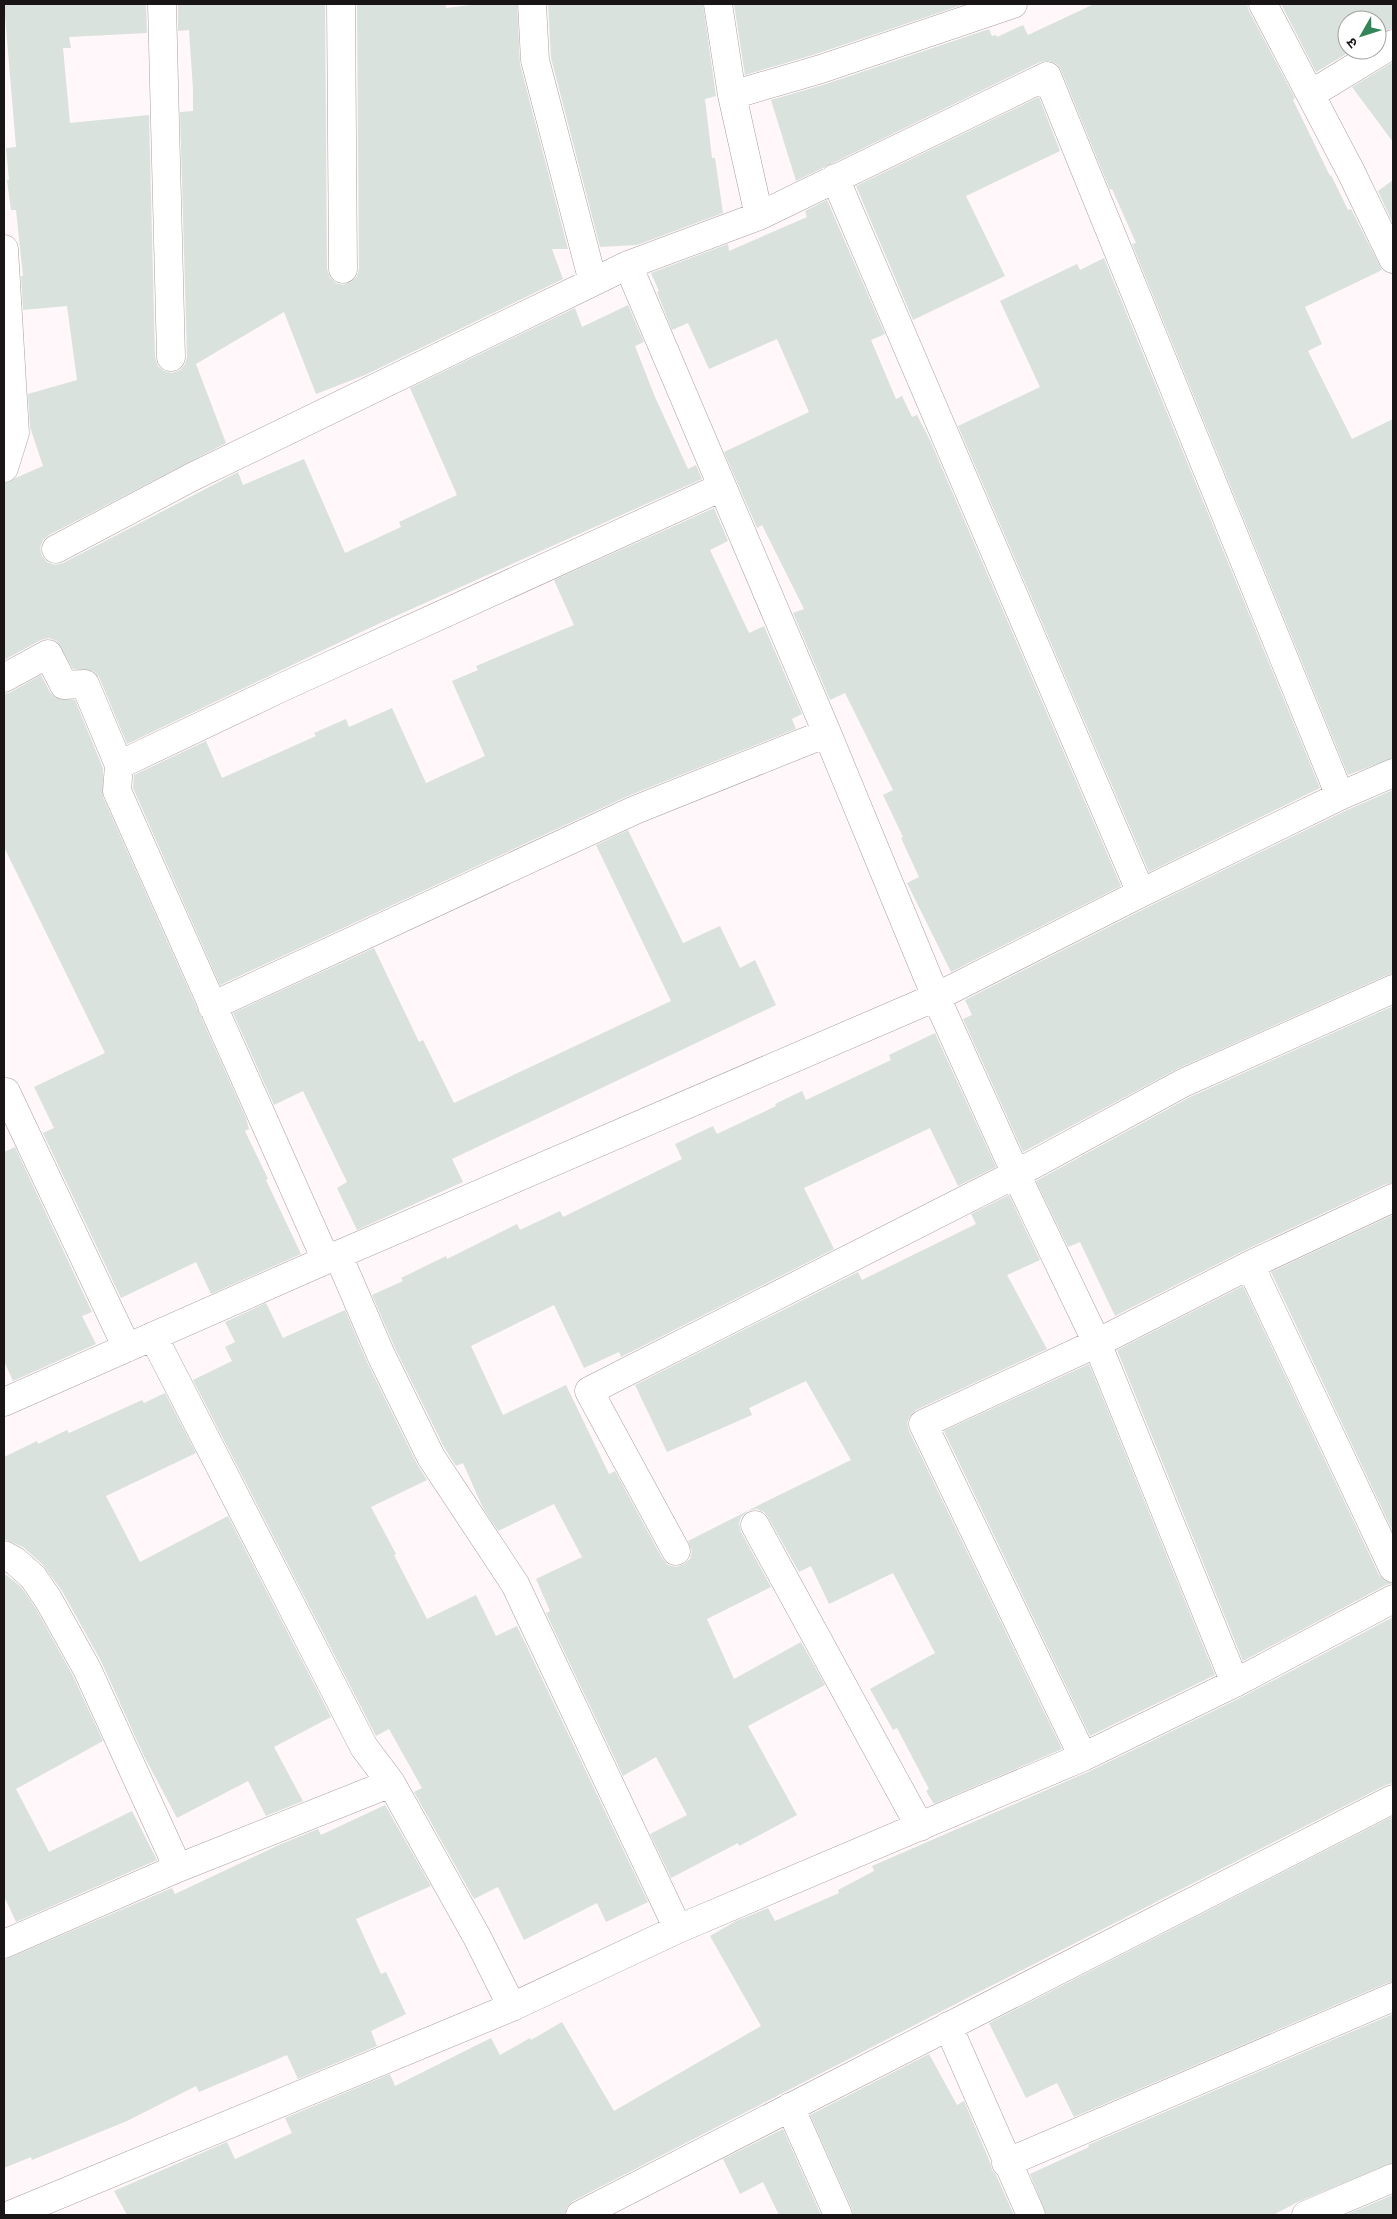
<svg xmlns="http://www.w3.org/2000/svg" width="1397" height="2219" viewBox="0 0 1397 2219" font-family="'Fira Sans Condensed','Noto Sans Devanagari',sans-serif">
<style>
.building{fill:#d9e2dc}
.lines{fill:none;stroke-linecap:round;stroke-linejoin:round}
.street-casing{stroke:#a99ea0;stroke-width:29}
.street{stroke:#fff;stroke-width:28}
</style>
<rect width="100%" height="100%" fill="#fff7f9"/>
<path class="building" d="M4 4H146L147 33 69 37 71 48H63L70 123 149 115 155 357 158 366 164 371 172 373 180 370 185 364 187 357 180 112 193 111V89L189 30 178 31V4H325L327 269 330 277 336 283 343 285 351 282 357 276 359 269 357 4H446V8L480 4H517L520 64 568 249H552L563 279 365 375 316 394 284 312 196 364 226 443 49 535 43 540 40 548 42 556 47 562 55 565 63 563 238 472 243 485 304 459 345 553 401 527 399 522 457 495 410 388 575 308 582 327 628 305 644 342 635 346 655 397 688 469 696 465 702 479 378 624 127 744 99 677 93 671 73 669 57 641 49 638 41 640 4 660V483L43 466 30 427 28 394 77 380 67 306 23 310 21 276H23L16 210H11L7 180H9L6 148 16 147Z
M548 4H703L716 96 705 99 712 158H715L723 213 637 245 600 247 551 58Z
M734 4H965L816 54 745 75Z
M1094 4H1247L1249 11 1295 98 1293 100 1330 176 1331 175 1348 210 1351 209 1382 270 1305 307 1322 344 1308 351 1352 439 1393 419V758L1348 775 1132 244 1136 243 1112 189 1110 190 1061 70 1057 64 1049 61 1040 62 796 181 771 100 826 84 989 29 992 36 996 35 997 37 1023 25 1028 35Z
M1281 4H1393V28L1377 35V20H1347V50H1353L1316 72Z
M1393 62V142L1352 87Z
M1039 97 1060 151 966 196 1005 276 913 320 856 186Z
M1393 180V224L1378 191Z
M827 200 885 334 871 340 896 399 902 396 912 417 917 415 930 440 1121 886 951 972 907 883 919 877 901 838 903 837 883 795 893 790 845 693 830 700 793 613 804 609 762 525 757 528 724 452 809 412 777 339 709 369 688 323 672 330 657 292 659 291 651 273 728 244 729 251 807 217 805 211Z
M1104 258 1320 788 1149 872 958 426 1040 387 1000 301 1077 264 1080 270Z
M714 508 728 541 710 550 749 633 764 626 802 714 792 719 796 729 628 796 220 985 133 788 134 775 206 741 222 778 316 736 314 733 346 719 349 727 392 708 426 783 485 756 452 681 478 670 476 666 574 625 554 580Z
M41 675 50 692 56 698 75 700 103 768V797L246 1118 249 1129 245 1131 268 1179 266 1180 301 1254 211 1294 196 1262 121 1298 43 1133 54 1128 34 1087 105 1053 4 847V694L11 692Z
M1393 790V974L1387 975 1177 1069 1023 1152 963 1019 972 1015 965 1000 1148 907 1347 810Z
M628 830 683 943 720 926 740 968 755 960 776 1005 452 1159 463 1182 357 1230 337 1188 347 1182 303 1091 274 1105 233 1013 374 948 419 1042 423 1040 454 1103 671 1001 596 845Z
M1393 1006V1183L1386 1184 1243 1251 1115 1316 1080 1242 1068 1247 1036 1181 1190 1097Z
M935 1033 996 1167 958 1186 930 1128 804 1188 834 1249 621 1357 619 1352 584 1368 554 1305 471 1346 503 1415 566 1385 609 1474 615 1471 662 1558 668 1565 676 1567 684 1564 690 1559 692 1551 688 1541 769 1500 851 1460 806 1381 749 1408 752 1415 667 1452 635 1385 854 1274 858 1272 862 1280 976 1224 971 1214 1009 1195 1040 1260 1007 1275 1047 1349 916 1410 910 1416 907 1423 909 1431 1062 1749 934 1804 926 1791 929 1789 897 1728 893 1730 870 1689 935 1653 893 1573 829 1604 811 1566 799 1572 768 1517 764 1512 756 1509 748 1511 741 1517 739 1524 741 1532 771 1587 707 1619 734 1679 801 1642 825 1685 748 1726 797 1815 739 1846 738 1843 671 1878 650 1834 687 1815 656 1757 623 1776 546 1613 550 1611 536 1579 582 1557 554 1504 498 1531 483 1508 463 1463 456 1466 445 1449 395 1348 372 1295 403 1281 401 1278 446 1256 447 1259 517 1224 520 1230 560 1211 563 1217 682 1159 675 1144 713 1126 717 1134 776 1106 775 1104 802 1091 806 1100 891 1060 889 1055Z
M15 1147 92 1312 82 1316 96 1344 13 1381 4 1361V1152Z
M1393 1215V1532L1271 1272Z
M1243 1286 1379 1575 1385 1581 1393 1583 1386 1585 1243 1661 1117 1350Z
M266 1303 283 1338 345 1310 367 1362 417 1464 427 1480 371 1507 396 1554 394 1555 427 1619 476 1595 496 1636 517 1626 648 1902 606 1922 597 1903 524 1940 498 1887 474 1899 414 1792 422 1788 389 1729 376 1736 193 1380 232 1361 225 1347 235 1342 225 1322Z
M1089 1364 1215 1675 1090 1736 944 1431Z
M165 1393 196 1453 106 1496 140 1562 228 1516 331 1717 274 1747 303 1801 266 1816 248 1781 177 1818 144 1756 101 1661 62 1591 43 1565 23 1547 4 1539V1457L37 1441 38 1444 67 1430 69 1433 142 1400 144 1403Z
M4 1573 21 1587 35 1607 73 1676 103 1741 16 1789 49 1852 132 1811 157 1860 16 1922 4 1896Z
M1393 1617V1783L1386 1785 975 1994 573 2201 567 2207 565 2215H127L114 2191 227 2142 235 2159 292 2133 285 2118 390 2074 395 2086 491 2038 500 2055 530 2038 531 2040 562 2022 614 2111 761 2026 710 1936 736 1921 768 1908 775 1921 839 1893 838 1890 874 1871 872 1866 1090 1771 1242 1697Z
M385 1805 431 1886 356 1919 381 1974 386 1972 406 2014 371 2031 377 2046 298 2079 287 2055 199 2092 196 2086 127 2121 32 2160 31 2157 4 2168V1960L172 1888 175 1894 281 1844 318 1829 321 1835Z
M1393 1816V1982L1387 1983 1074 2117 1057 2083 1026 2098 989 2023Z
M1393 2014V2163L1300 2201 1273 2215H1046L1030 2174 1089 2147 1088 2145Z
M929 2054 957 2105 964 2101 990 2162 992 2170 996 2175 1014 2215H853L852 2209 810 2115Z
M783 2129 821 2215H779L763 2182 740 2194 723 2159Z
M1393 2195V2215H1345Z"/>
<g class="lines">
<g class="street-casing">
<path id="street" d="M162 4 171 357
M341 4 343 269
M532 4 535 60 593 282
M718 4 732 95 759 216
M1263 4 1351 172 1393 259
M1311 94 1393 44
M732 95 821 69 1013 4
M835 178 1141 893
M4 249 15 433 4 468
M628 265 827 733 936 997 1016 1174 1097 1343 1235 1683
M56 549 192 477 593 282 628 265 759 216 1047 76 1340 796
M4 678 48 654 64 685 85 684 119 765 117 791 326 1260
M119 765 285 686 722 487
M212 1006 635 810 827 733
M6 1092 127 1348
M338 1255 381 1355 431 1457 515 1584 678 1929
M1250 1265 1393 1568
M153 1336 364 1747 391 1783 477 1937 512 2007
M4 1402 326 1260 936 997 1141 893 1340 796 1393 773
M755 1525 920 1827
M676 1551 589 1391 1016 1174 1183 1083 1393 989
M4 1555 15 1561 33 1577 48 1599 87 1669 178 1868
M1083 1757 923 1424 1097 1343 1250 1265 1393 1198
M4 1944 178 1868 391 1783
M948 2026 1031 2215
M790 2107 838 2215
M1006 2163 1393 1997
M10 2215 512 2007 678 1929 1083 1757 1235 1683 1393 1599
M580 2215 1393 1799
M1306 2215 1393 2178"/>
</g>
<use href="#street" class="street"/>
</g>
<rect width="1397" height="2219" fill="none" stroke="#191516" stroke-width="10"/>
<g transform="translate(1362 35) rotate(231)"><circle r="24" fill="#ffffff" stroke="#a3a1a2"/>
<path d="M0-4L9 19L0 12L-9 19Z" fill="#318558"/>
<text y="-8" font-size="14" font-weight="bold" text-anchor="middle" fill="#191516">उ</text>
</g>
</svg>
